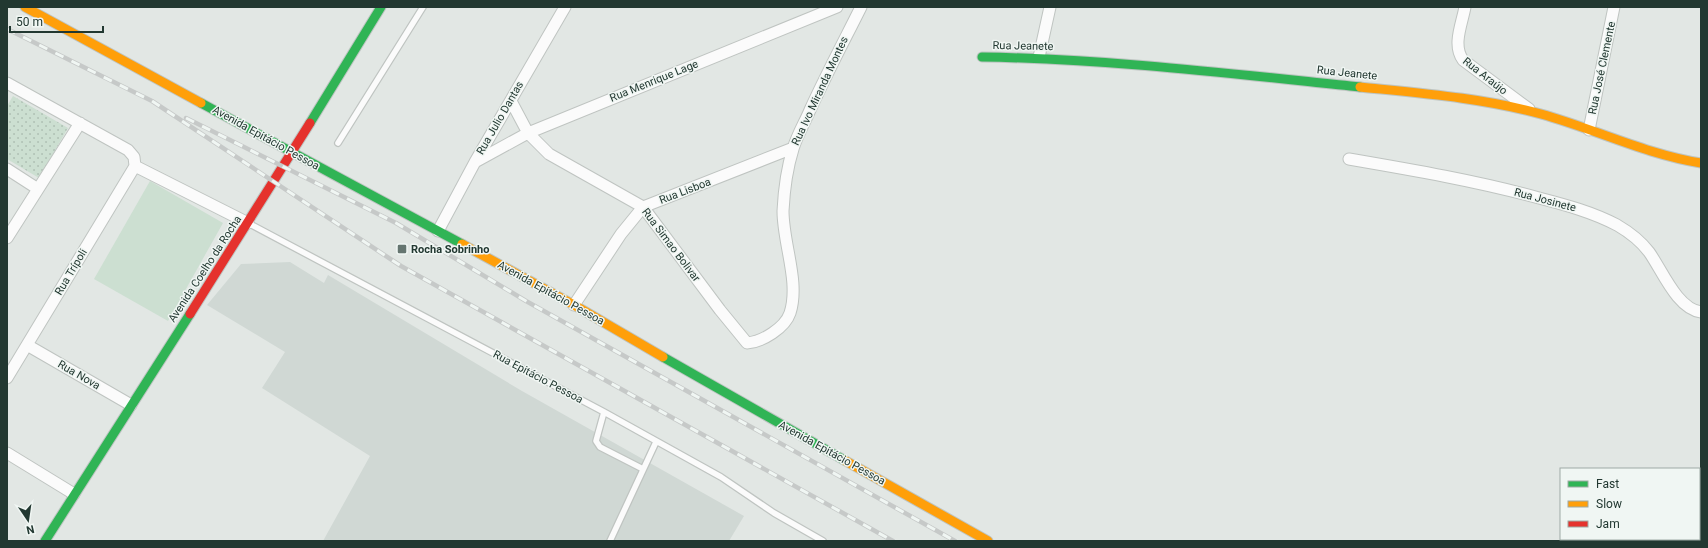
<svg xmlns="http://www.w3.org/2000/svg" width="1708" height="548" viewBox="0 0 1708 548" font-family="Roboto,sans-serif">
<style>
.built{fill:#d0d8d4}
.grass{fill:url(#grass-dots)}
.pitch{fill:#ccdfd1}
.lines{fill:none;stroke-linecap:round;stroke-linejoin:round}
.lane-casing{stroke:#bfc4c1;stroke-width:8}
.street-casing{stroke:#bfc4c1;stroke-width:13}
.fast-casing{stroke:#bec5c2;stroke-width:11}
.slow-casing{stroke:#bec5c2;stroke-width:11}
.jam-casing{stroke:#bec5c2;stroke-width:11}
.lane{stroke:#fbfbfb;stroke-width:5.5}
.street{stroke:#fbfbfb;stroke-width:11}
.fast{stroke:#30b455;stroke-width:9}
.slow{stroke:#ff9f0a;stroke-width:9}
.jam{stroke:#e5322d;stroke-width:9}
.rail-casing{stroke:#c6c9c8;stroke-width:4.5}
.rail{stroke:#f0f6f3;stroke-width:3;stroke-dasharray:9;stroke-linecap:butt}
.poi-dot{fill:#657570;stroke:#f0f6f3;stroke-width:1.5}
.labels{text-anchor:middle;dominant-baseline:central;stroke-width:3;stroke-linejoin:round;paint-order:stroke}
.street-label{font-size:11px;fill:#223831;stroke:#f0f6f3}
.poi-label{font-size:11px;font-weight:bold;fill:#223831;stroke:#f0f6f3;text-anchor:start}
</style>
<defs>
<pattern id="grass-dots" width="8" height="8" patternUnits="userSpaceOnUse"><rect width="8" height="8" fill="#ccdfd1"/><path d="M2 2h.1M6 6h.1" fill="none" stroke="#afc0b4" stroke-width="1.8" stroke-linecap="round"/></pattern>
</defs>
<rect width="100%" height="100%" fill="#e2e7e4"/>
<path class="built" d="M290 262 324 283 328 275 522 391 744 516 729 541H323L370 456 262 388 285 352 207 305 241 264Z"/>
<path class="grass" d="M13 96 68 128 39 178 7 159V106Z"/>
<path class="pitch" d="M150 181 223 223 168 321 94 279Z"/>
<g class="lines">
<g class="lane-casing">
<path id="lane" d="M338 143 423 7
M248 223 604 412 721 477 774 513 823 541
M604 412 596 441 600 447 643 469
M610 541 656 442"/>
</g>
<g class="street-casing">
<path id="street" d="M1465 7C1462 24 1452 45 1463 60L1529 109
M1039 57 1050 7
M7 83 128 150 134 157 135 166
M511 101 528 133 549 154 643 207 720 310 747 343C762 342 785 328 790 313 800 282 783 244 783 211 784 191 787 168 793 149 797 135 805 122 810 110 826 75 844 41 861 7
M1589 130 1614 7
M1349 159C1413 170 1477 181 1539 198 1566 205 1592 212 1617 225 1629 232 1640 240 1649 252 1662 270 1677 309 1701 312
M475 162 528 133 837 7
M135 166 248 223
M7 169 38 189
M438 231 475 162 565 7
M7 238 80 123
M574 305 621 234 643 207 793 148
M27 345 131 405
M7 378 135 166
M7 453 74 494"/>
</g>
<g class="fast-casing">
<path id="fast" d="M982 57C1109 59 1234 74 1360 87
M201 103 462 244
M310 123 381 7
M663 357 844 460
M45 541 190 314"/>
</g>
<g class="slow-casing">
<path id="slow" d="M25 7 201 103
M1360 87C1419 93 1484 98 1541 114 1595 129 1645 154 1701 163
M462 244 574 305 663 357
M844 460 988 541"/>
</g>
<g class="jam-casing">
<path id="jam" d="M190 314 310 123"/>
</g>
<use href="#lane" class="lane"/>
<use href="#street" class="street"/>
<use href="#fast" class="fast"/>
<use href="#slow" class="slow"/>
<use href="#jam" class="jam"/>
<g class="rail-casing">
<path id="rail" d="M7 29 152 101 401 266 893 541
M186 118 396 223 526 301 955 541"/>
</g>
<use href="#rail" class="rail"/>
</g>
<rect class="poi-dot" x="397" y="244" width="10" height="10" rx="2"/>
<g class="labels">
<g class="street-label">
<text transform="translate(1023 46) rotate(1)">Rua Jeanete</text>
<text transform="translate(1602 68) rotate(-78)">Rua José Clemente</text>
<text transform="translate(1347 73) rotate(6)">Rua Jeanete</text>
<text transform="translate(1485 76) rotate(38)">Rua Araújo</text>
<text transform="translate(654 81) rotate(-22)">Rua Menrique Lage</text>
<text transform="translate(820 91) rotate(-65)">Rua Ivo Miranda Montes</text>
<text transform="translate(500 118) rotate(-60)">Rua Julio Dantas</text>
<text transform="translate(266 138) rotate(29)">Avenida Epitácio Pessoa</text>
<text transform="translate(685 191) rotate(-21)">Rua Lisboa</text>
<text transform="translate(1545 200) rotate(15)">Rua Josinete</text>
<text transform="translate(671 245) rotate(53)">Rua Simao Bolivar</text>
<text transform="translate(205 269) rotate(-57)">Avenida Coelho da Rocha</text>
<text transform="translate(71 272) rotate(-59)">Rua Trípoli</text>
<text transform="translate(551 293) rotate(29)">Avenida Epitácio Pessoa</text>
<text transform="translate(79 375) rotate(30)">Rua Nova</text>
<text transform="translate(538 377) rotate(28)">Rua Epitácio Pessoa</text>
<text transform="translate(832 453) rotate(29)">Avenida Epitácio Pessoa</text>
</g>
<g class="poi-label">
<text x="411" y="249">Rocha Sobrinho</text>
</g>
</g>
<rect width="1708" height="548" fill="none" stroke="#223831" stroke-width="16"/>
<rect x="1560" y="468" width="140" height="72" fill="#f0f6f3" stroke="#9eaaa5"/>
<rect x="1568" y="481" width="20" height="6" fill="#30b455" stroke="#9eaaa5"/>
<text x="1596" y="488" font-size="12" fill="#223831">Fast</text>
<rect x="1568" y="501" width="20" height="6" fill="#ff9f0a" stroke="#9eaaa5"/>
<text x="1596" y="508" font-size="12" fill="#223831">Slow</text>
<rect x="1568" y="521" width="20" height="6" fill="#e5322d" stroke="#9eaaa5"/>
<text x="1596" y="528" font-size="12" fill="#223831">Jam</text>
<g transform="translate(28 520) rotate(167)" stroke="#f0f6f3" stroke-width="3" paint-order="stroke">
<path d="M0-3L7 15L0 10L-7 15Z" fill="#223831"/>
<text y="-6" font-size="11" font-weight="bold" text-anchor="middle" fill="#223831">N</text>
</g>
<path d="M10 26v6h93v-6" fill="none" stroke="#223831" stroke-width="2"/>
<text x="16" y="26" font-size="12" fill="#223831" stroke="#f0f6f3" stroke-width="3" paint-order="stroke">50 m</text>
</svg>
